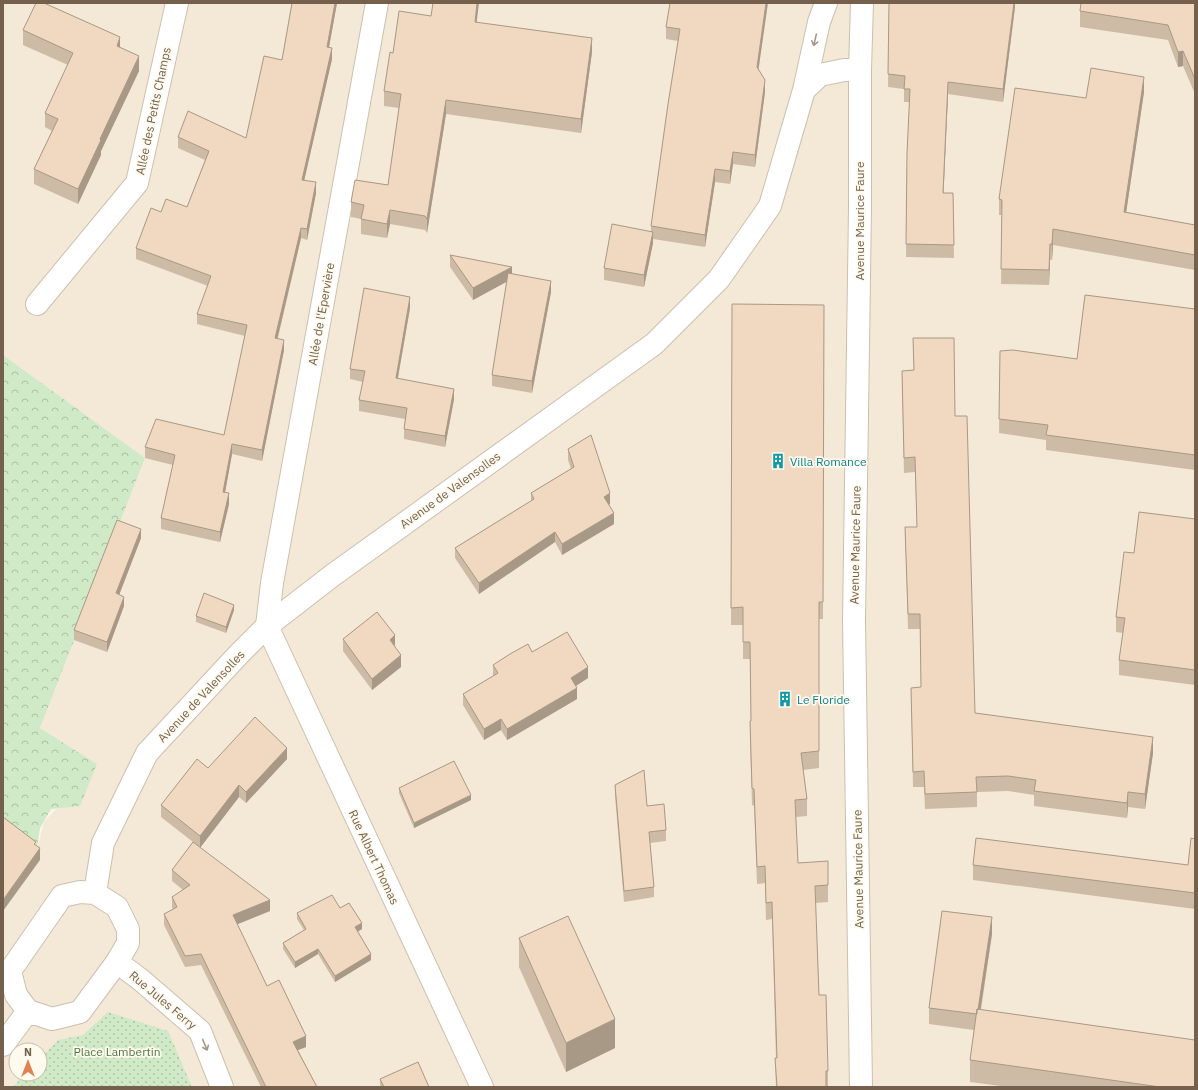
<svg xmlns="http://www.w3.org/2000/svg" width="1198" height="1090" viewBox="0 0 1198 1090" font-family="'IBM Plex Sans',sans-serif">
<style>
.residential{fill:#f3e9d6;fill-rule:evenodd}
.grass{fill:url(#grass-dots)}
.forest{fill:url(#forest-crowns)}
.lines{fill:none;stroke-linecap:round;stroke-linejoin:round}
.minor-casing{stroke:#cdbfae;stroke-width:24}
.tertiary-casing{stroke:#cdbfae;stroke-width:24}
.minor{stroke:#fff;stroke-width:22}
.tertiary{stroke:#fff;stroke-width:22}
.wall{fill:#cebba5}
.shaded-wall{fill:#a89886}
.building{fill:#f0d9c0;stroke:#a89886}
.oneway{stroke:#a5988b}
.labels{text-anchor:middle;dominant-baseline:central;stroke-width:3.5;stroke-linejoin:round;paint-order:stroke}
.street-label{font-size:12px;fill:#74604d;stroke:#fefaee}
.culture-label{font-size:12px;fill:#0d838f;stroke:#fefaee;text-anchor:start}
.park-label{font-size:12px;fill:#4e7945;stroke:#fefaee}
</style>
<defs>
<pattern id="grass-dots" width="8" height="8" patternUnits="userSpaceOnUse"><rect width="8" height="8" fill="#d0e9c6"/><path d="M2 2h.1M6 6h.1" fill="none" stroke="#adc0a3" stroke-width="1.8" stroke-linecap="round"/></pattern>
<pattern id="forest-crowns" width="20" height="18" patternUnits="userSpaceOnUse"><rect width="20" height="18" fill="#d0e9c6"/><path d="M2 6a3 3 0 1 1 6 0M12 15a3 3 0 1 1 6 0" fill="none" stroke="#adc0a3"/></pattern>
</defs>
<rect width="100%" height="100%" fill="#fbf6e7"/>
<path class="residential" d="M3 3H1195V1087H3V829L36 853 44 822 97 764 40 728 145 458 3 355ZM16 1050H40V1074H16Z"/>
<path class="grass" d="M108 1012 168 1031 192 1087H13L25 1074H40V1059L58 1040 83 1035Z"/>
<path class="forest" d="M3 355 145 458 40 728 97 764 80 806 51 809 40 828 36 853 3 829Z"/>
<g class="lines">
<g class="minor-casing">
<path id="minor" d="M377 3 272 583 267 626 482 1087
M37 304 137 183 177 3
M117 962 141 980 200 1031 222 1087"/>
</g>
<g class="tertiary-casing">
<path id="tertiary" d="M804 90 820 75 844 70H860
M80 892 95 893 117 907 128 929V943L117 962 80 1012 52 1019 28 1011 16 995 10 971 62 896Z
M95 893 103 843 147 753 239 654 267 626 333 575 654 344 719 279 770 206 804 90 819 22 826 3
M3 1045 28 1011
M861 1087 854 620 860 208V70L862 3"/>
</g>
<use href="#minor" class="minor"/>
<use href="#tertiary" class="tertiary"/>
</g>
<path class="wall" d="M292 3H337L329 47 332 59 304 180 316 193 307 240 301 238 278 338 284 350 262 461 232 454 225 493 229 504 220 542 161 529V518L173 465 145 458V447L224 435 245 336 197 324V314L208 286 136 259V248L161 212 187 207 205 160 178 148V137L246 138 282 60Z
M670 3 759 70 765 92 755 167 733 164 730 184 715 182 705 247 653 239V243L644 287 604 280V268L651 231V226L678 41 666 39V27Z
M889 3H1015V7L1003 102 948 94 943 193H953L954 258 906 257 907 153 910 102H904V89L888 87Z
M1195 3V94L1183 66 1178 67 1168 40 1080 27V11Z
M477 22 592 52 581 133 446 114 427 233 425 230 390 224 387 238 361 234V219L351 217V202L388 185 399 108 384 106V91L393 53Z
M23 30 120 48 139 71 101 151V155L78 204 34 184V169L52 131 45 127V113L68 65 23 45Z
M1144 92 1126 212 1195 225V270L1053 245 1052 260H1050L1049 285 1001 284 1002 215H999V199L1086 98Z
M450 255 512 273 551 292 532 393 492 386V375L507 281 473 300 450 267Z
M824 305 823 619H819V768L803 770 807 799V816L796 817 798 863 828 885V902L815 903 819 995 828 1071V1087H776L775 1058H776L772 919 766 920 765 883 757 884 754 806 752 805 750 738V721H751L750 659H743V625H731V608Z
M410 308 398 378 454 399 445 447 404 439V429L405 419 359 411V400L363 382 350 379V369Z
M1195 309V470L1046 450V440L999 433 1000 351 1077 359Z
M913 338 955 416 975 713 1153 753 1145 809 1128 807 1127 818 1034 806V795L1008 791 977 792V807L925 809 924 787H913L911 688 921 687 920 629H908L905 527H917L915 472 904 473 902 386V371L914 370Z
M568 449 610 504 609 505 614 524 562 555 555 542 479 594 455 558V548L531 501V493L571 469 568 460Z
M1195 519V685L1119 675V660L1123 633 1116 632V617L1134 553Z
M141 538 119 595 124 606 107 652 74 640V630Z
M234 610 226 633 196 622V616Z
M343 639 395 646 401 667 372 690 343 651Z
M532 652 588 678 576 686 577 699 507 740 501 730 484 740 463 705V694L493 676V665Z
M287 759 246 803 239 797 200 847 270 911 237 924 267 986 306 1047 298 1050 317 1087H261L201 965 185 967 164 925V914L173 909 172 908V897L183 890 172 881V870L193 842 161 817V805L208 768Z
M615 785 647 806 666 830V841L650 843 654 887V897L624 902 615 796Z
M399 788 471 800 414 828 399 793Z
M1195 839V909L973 880V865H1188Z
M340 908 362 929 358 932 371 960 335 982 318 954 295 968 283 949V943L304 930 297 919V913Z
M992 934 981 1010 1195 1087H1008L970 1082V1060L974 1030 929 1024V1008Z
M519 938 615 1048 566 1072 519 967Z
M380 1079 429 1087H381L380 1085Z"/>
<path class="shaded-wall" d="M335 3H337L327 58V47Z
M477 3H479L475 36V22Z
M766 3H768L757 80V67Z
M1014 3H1015V7L1003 102V89Z
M120 37V52L117 46Z
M592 38V52L581 133V119Z
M332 48V59L302 190V180Z
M1183 51V66L1178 67V52Z
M139 56V71L101 151V155L78 204V189L100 139Z
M1144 77V92L1124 227V212Z
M765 80V92L755 167V155Z
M948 82V94L943 205V193Z
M446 100V114L427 233V219Z
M733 152V164L730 184V171Z
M715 169V182L705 247V235Z
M316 182V193L307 240V229Z
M390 210V224L387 238V224Z
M301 228V238L275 348V338Z
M1053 229V245L1052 260V244Z
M653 232V243L644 287V275Z
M1050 244V260L1049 285V270Z
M512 267V279L473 300V288Z
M551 281V292L532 393V381Z
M410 297V308L396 388V378Z
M284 340V350L262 461V450Z
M454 389V399L445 447V436Z
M232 444V454L223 503V492Z
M229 493V504L220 542V532Z
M610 493V504L604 508V497Z
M614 513V524L562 555V544Z
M141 529V538L116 603V593Z
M555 532V542L479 594V583Z
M124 597V606L107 652V642Z
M234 605V610L226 633V627Z
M395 635V646L390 640Z
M401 655V667L372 690V679Z
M588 667V678L571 689V678Z
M577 688V699L507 740V729Z
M501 719V730L484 740V729Z
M1153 737V753L1145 809V794Z
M287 748V759L246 803V792Z
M239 785V797L200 848V836Z
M1128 792V807L1127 818V803Z
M471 795V800L414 828V823Z
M40 848V860L3 911V900Z
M270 900V911L233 926V915Z
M992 917V934L977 1031V1014Z
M362 923V929L355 933V927Z
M318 949V954L295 968V962Z
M371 954V960L335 982V976Z
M615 1019V1048L566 1072V1043Z
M306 1036V1047L293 1052V1042Z"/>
<path class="building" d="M36 3H44L120 37 117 46 139 56 100 139 101 140 78 189 34 169 58 119 45 113 73 53 23 30Z
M292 3H335L327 47 332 48 302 180 316 182 307 229 301 228 275 338 284 340 262 450 232 444 223 492 229 493 220 532 161 518 175 455 145 447 156 419 224 435 247 325 197 314 211 276 136 248 151 208 161 212 166 199 187 207 209 151 178 137 188 111 246 138 264 56 282 60Z
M433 3H477L475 22 592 38 581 119 446 100 427 219 425 216 390 210 387 224 361 219 364 205 351 202 355 180 388 185 401 94 384 91 390 52 393 53 399 11 431 16Z
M670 3H766L757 67 765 80 755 155 733 152 730 171 715 169 705 235 651 226 668 104 680 29 666 27Z
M889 3H1014L1003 89 948 82 943 193H953L954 245 906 244 907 153 910 89H904L905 76 888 74Z
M1081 3H1195V79L1183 51 1178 52 1168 25 1080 11Z
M1091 68 1144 77 1124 212 1195 225V255L1053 229 1052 244H1050L1049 270 1001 269 1002 200 999 199 1015 88 1086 98Z
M612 224 653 232 644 275 604 268Z
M450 255 512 267 473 288Z
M508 273 551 281 532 381 492 375Z
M364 288 410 297 396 378 454 389 445 436 404 429 407 408 359 400 365 371 350 369Z
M1085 295 1195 309V455L1046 435 1048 425 999 419 1000 351 1013 350 1077 359Z
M732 304 824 305 823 602H819V751L801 753 807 799 795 800 798 863 828 861V885L815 886 819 995H826L828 1071H826V1087H777L775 1058H777L772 902 766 903 765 866 757 867 754 789 752 788 750 721H751L750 642H743V607L731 608Z
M913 338H954L955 416H967L975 713 1153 737 1145 794 1128 792 1127 803 1034 791 1036 780 1008 776 976 777 977 792 925 794 924 771 913 772 911 688 921 687 920 614H908L905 527H917L915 457 904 458 902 371 914 370Z
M591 435 610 493 604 497 614 513 562 544 555 532 479 583 455 548 534 499 531 493 574 467 568 449Z
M1139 512 1195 519V670L1119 660 1125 618 1116 617 1124 552 1134 553Z
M117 520 141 529 116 593 124 597 107 642 74 630Z
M204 593 234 605 226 627 196 616Z
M377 612 395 635 390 640 401 655 372 679 343 639Z
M567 632 588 667 571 678 577 688 507 729 501 719 484 729 463 694 498 673 493 665 510 654 528 644 532 652Z
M255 717 287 748 246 792 239 785 200 836 161 805 197 759 208 768Z
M454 761 471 795 414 823 399 788Z
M644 770 647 806 664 804 666 830 649 832 654 887 624 891 615 785Z
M3 817 36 842 34 844 40 848 3 900Z
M976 838 1188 865 1191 838 1195 839V893L973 865Z
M193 842 270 900 233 915 267 986 279 980 306 1036 293 1042 317 1087H266L201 954 185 956 164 914 177 907 172 897 190 885 172 870Z
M332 895 340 908 349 903 362 923 355 927 371 954 335 976 318 949 295 962 283 943 306 929 297 913Z
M942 911 992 917 978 1010 977 1009V1014L929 1008Z
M568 916 615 1019 566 1043 519 938Z
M977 1009 1195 1040V1087H1160L970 1060Z
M418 1062 429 1087H384L380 1079Z"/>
<defs><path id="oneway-shaft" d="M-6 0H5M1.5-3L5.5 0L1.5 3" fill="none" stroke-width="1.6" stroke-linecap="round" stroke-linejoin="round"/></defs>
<g class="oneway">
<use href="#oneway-shaft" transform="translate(815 40) rotate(103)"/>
<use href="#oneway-shaft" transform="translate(205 1045) rotate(68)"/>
</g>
<defs>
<g id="building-bare" transform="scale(1.2)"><path d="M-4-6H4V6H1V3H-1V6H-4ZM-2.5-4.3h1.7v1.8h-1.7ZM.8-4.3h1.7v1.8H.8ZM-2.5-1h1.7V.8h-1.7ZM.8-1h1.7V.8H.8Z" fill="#0f9aa8" stroke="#fefaee" stroke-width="2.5" paint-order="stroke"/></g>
</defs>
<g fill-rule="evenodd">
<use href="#building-bare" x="778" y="461"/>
<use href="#building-bare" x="785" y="699"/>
</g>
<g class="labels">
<g class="street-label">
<text transform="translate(153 111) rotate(-78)">Allée des Petits Champs</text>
<text transform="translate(859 221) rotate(-90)">Avenue Maurice Faure</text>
<text transform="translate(321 314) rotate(-80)">Allée de l'Epervière</text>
<text transform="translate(450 490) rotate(-36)">Avenue de Valensolles</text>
<text transform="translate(855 545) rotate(-89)">Avenue Maurice Faure</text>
<text transform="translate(201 696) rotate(-47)">Avenue de Valensolles</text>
<text transform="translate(374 857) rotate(65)">Rue Albert Thomas</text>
<text transform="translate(858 869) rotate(-91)">Avenue Maurice Faure</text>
<text transform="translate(163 1000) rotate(40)">Rue Jules Ferry</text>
</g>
<g class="culture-label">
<text x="790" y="461">Villa Romance</text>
<text x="797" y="699">Le Floride</text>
</g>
<g class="park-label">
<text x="117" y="1051">Place Lambertin</text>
</g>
</g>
<rect width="1198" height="1090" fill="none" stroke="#74604d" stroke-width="8"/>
<g transform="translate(28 1062)"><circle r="19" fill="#fefaee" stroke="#c7bcae"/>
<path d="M0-3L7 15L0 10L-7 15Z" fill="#df8352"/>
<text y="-6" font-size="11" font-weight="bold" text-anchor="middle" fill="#74604d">N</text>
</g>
</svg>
